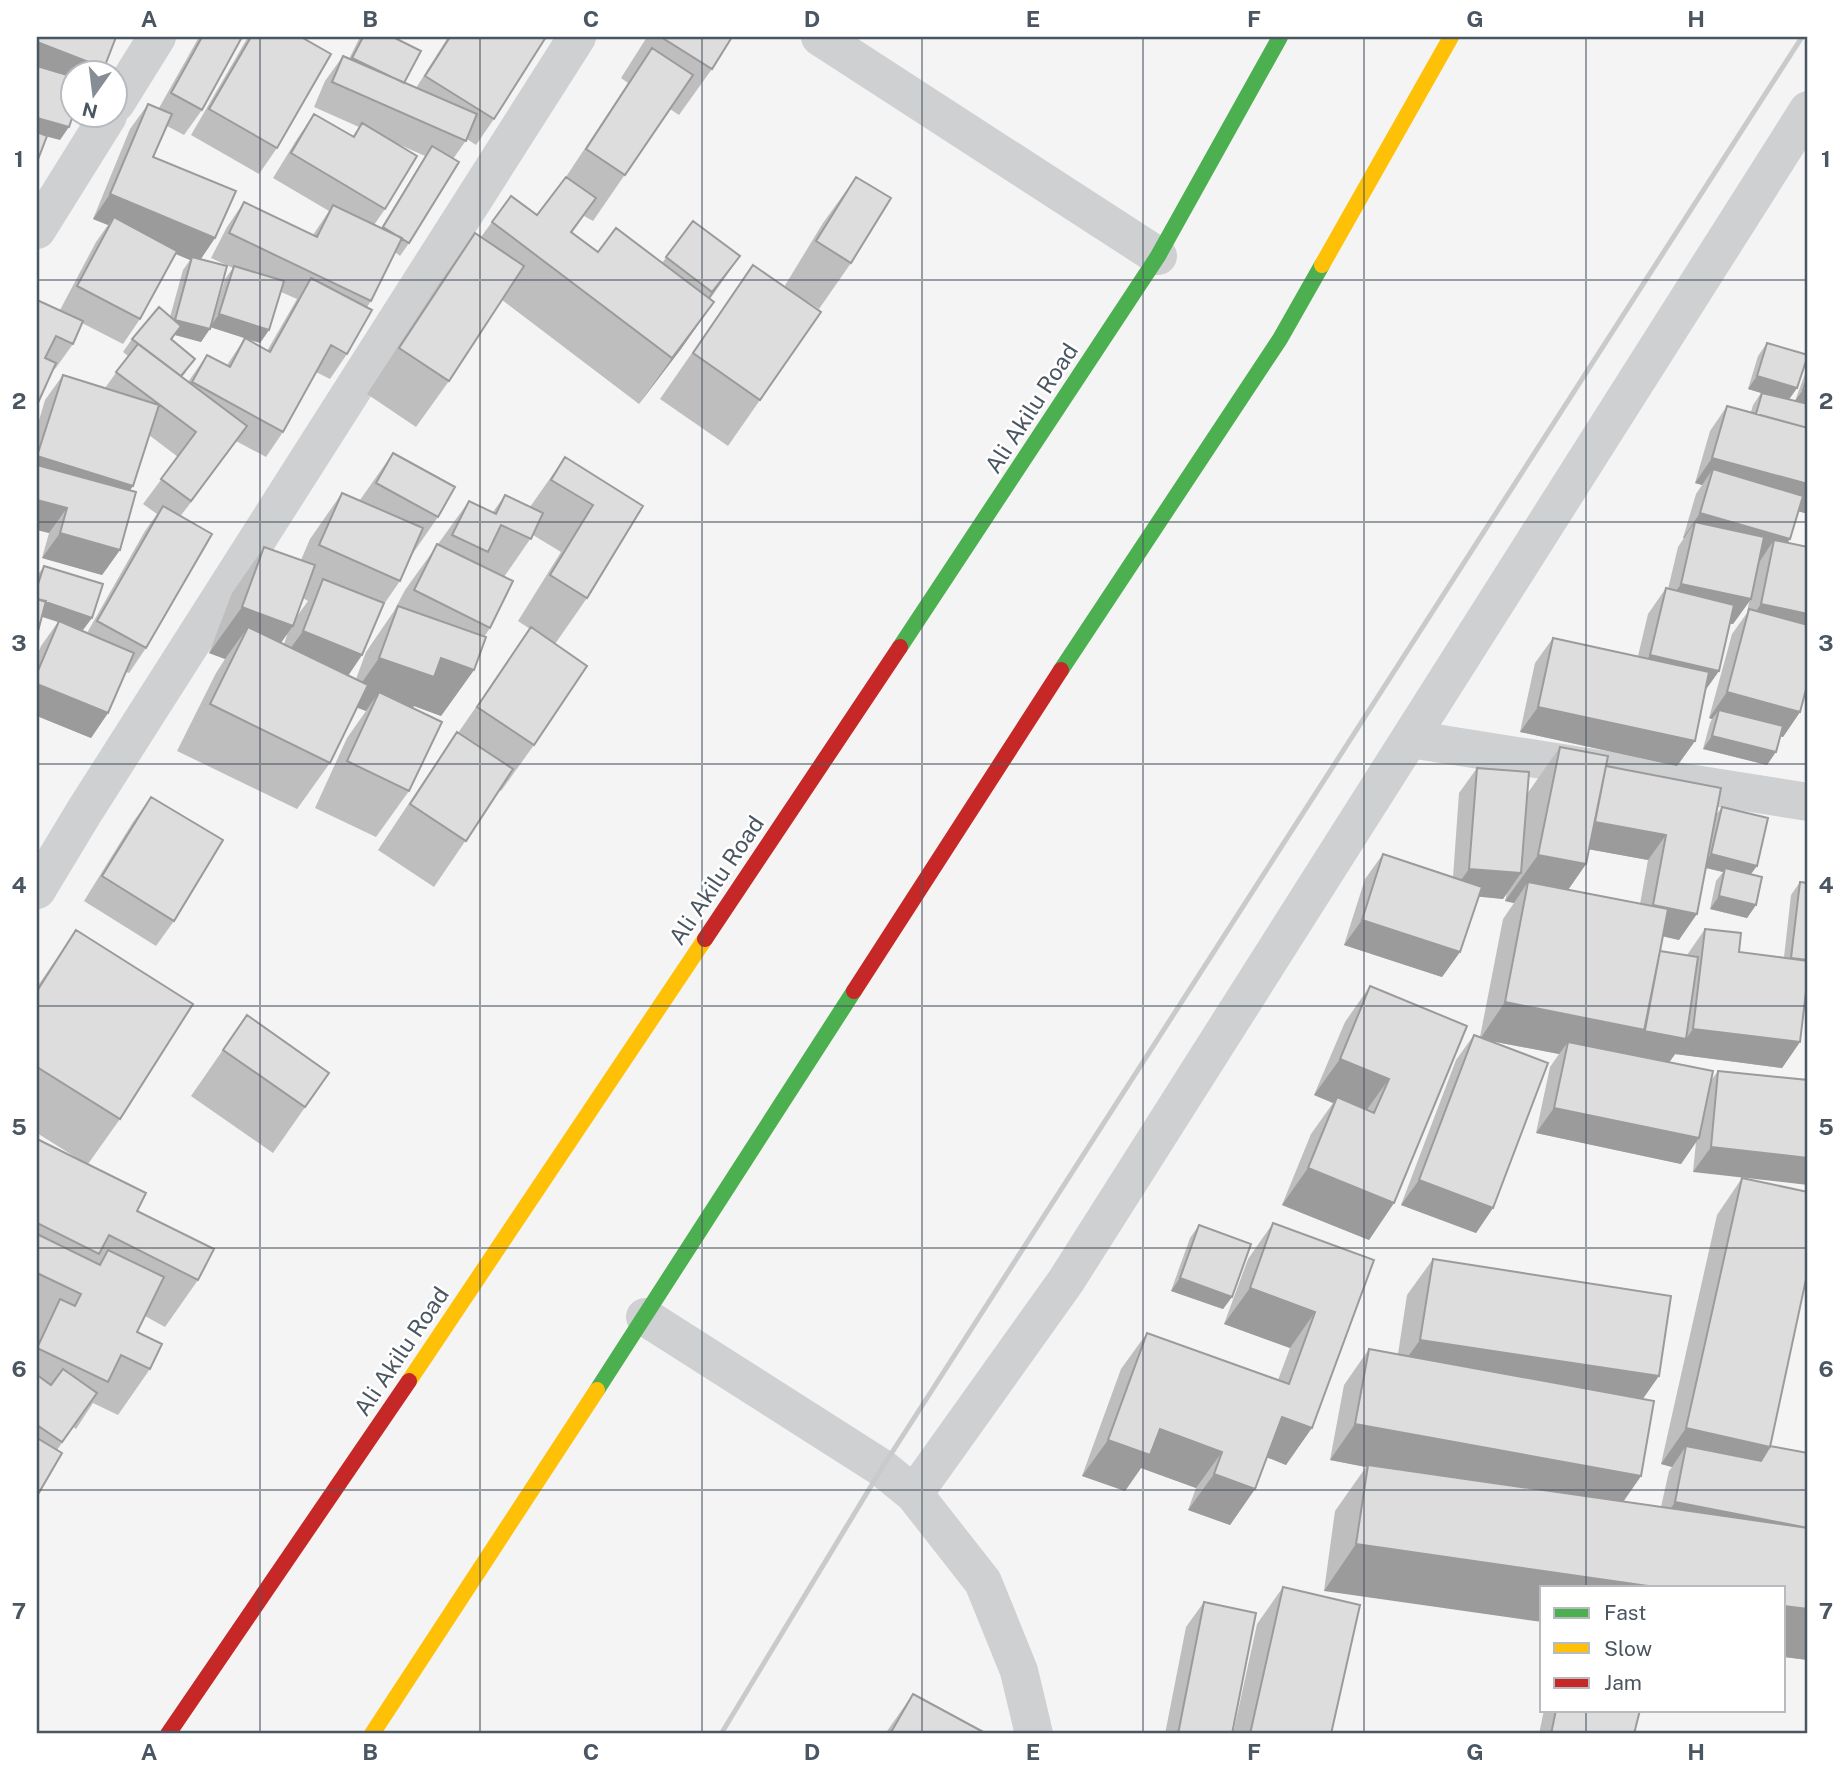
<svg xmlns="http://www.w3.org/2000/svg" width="1845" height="1771" viewBox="0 0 1845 1771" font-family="'Public Sans',sans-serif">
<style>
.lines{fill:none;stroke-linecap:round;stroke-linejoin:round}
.street{stroke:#ced0d2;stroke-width:38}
.fast{stroke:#4caf50;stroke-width:16}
.slow{stroke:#ffc107;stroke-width:16}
.jam{stroke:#c62828;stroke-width:16}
.rail{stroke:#c9cacc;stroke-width:5}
.wall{fill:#bebebf;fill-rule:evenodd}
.shaded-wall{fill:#9b9b9b}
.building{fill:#ddddde;stroke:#9b9b9b;stroke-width:2}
.grid{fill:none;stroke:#4a5661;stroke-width:2;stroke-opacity:0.55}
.labels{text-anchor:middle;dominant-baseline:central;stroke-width:5;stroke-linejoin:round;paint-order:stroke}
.street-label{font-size:23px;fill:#4a5661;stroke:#fff}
.neatline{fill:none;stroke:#4a5661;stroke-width:2.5}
.grid-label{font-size:23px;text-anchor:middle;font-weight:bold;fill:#4a5661}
</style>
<rect width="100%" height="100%" fill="#f4f4f4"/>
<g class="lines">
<path class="street" d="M820 37 1158 256
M116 103 157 37
M37 230 108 116
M1410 739 1808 802
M37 890 84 812 577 37
M645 1317 882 1468 914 1494 983 1582 1019 1671 1034 1734
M914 1494 1066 1281 1808 110"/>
<path class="fast" d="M900 647 1158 256 1280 37
M1061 670 1280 339 1322 265
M597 1390 854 991"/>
<path class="slow" d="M1322 265 1451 37
M409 1381 705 939
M372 1734 597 1390"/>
<path class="jam" d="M705 939 900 647
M854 991 1061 670
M168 1734 409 1381"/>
<path class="rail" d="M721 1734 882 1468 1802 37"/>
</g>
<path class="wall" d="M199 37H242L202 110 184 135 167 126 153 157 215 238 201 259 212 323 225 279 233 268 211 258 227 227 244 202 313 235 329 211 273 178 297 139 314 114 353 136 359 127 314 107 325 81 343 56 349 59 360 37H393L404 83 416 88 448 37H546L494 119 476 145 467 139 453 159 409 243 400 256 395 252 371 301 367 307 347 354 330 379 316 372 283 432 266 457 236 441 180 516 146 648 129 673 126 672 108 713 91 738 37 716V656L41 646 58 622 42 617 37 635V576L44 566 83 630 87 633 145 531 157 514 143 504 178 457 149 435 133 486 130 490 120 550 102 575 42 558 49 533 37 530V427L45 400 63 375 105 388 128 356 123 352 132 339 170 317 183 270 190 260 176 254 140 319 123 344 82 323 73 344 55 369 53 368 37 405V300L60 310 96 242 108 225 93 219 130 129 148 104 159 108ZM396 143 425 156 381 228 374 225 385 209ZM281 292 297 299 267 351 245 338 227 365 207 355 188 382 182 377 186 372 172 340 175 335 201 342 210 327 260 343 269 330Z
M248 37H301L277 148 259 174 191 135Z
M647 37H732L712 69 679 115 670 109 593 221 584 216 572 233 598 252 662 263 693 221 740 256 710 299 714 302 681 349 639 404 502 300 449 381 416 427 367 394 442 279 475 233 481 237 492 222 537 215 560 186 628 83 621 78Z
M856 177 851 263 819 309 800 297 821 312 728 446 660 399 753 265 784 287 823 223Z
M1767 343 1797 388 1789 399 1795 401 1808 366V514L1798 511 1788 543 1800 712 1783 737 1780 736 1767 765 1703 749 1710 723 1712 719 1709 718 1732 634 1747 613 1749 602 1733 624H1730L1719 671 1705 691 1695 741 1677 766 1520 732 1535 663 1553 638 1638 656 1648 614 1666 588 1668 589 1678 547 1684 538H1683L1696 494 1702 485 1695 483 1710 431 1727 406 1751 412 1753 405 1761 393 1748 389 1758 356Z
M393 453 438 517 411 556 400 581 382 607 362 655 348 676 356 679 366 652 394 611 405 590 469 501 493 512 505 495 530 507 565 457 643 506 587 598 555 644 534 745 501 791 500 790 434 887 378 850 425 779 457 732 458 733 530 629 518 621 561 552 533 535 504 577 490 628 484 637 474 670 441 716 414 706 413 708 409 791 376 837 315 808 347 738 366 711 357 707 330 763 297 809 177 751 216 673 225 659 209 653 232 593 264 547 301 560 310 539 342 493 360 500ZM303 598 308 601 295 619ZM288 632 284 644 281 643Z
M1560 747 1606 766 1715 816 1722 807 1751 875 1756 905 1747 918 1710 909 1716 881 1723 872 1706 868 1679 940 1663 936 1660 951 1687 955 1705 929 1739 952 1784 957 1791 895 1800 882V1042L1782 1068 1675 1054 1669 1062 1710 1082 1718 1071 1808 1080 1693 1172 1696 1142 1681 1164 1536 1133 1550 1067 1559 1054 1491 1041 1493 1208 1476 1233 1401 1205 1456 1060 1474 1035 1480 1037 1503 919 1514 903 1505 901 1507 893 1503 899 1478 896 1460 952 1442 977 1344 945 1365 879 1383 854 1453 877 1459 793 1477 768 1527 794ZM1589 849 1648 860 1640 904 1568 890 1586 864Z
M151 797 174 921 156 946 84 901 133 822Z
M76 930 120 1119 88 1164 137 1211 198 1280 165 1327 145 1316 137 1332 150 1369 118 1415 93 1403 76 1429 73 1427 57 1450 37 1496V1139L80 1160 37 1133V987Z
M1370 986 1467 1026 1394 1203 1369 1240 1282 1205 1311 1134 1333 1103 1314 1095 1345 1022Z
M247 1015 329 1073 273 1153 191 1096Z
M1742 1178 1770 1446 1808 1528V1660L1784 1657V1587L1324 1591 1335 1511 1366 1467 1330 1460 1344 1385 1369 1349 1398 1354 1407 1295 1433 1259 1643 1399 1641 1476 1623 1502 1661 1507 1669 1471 1672 1467 1661 1464 1717 1215Z
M1273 1223 1374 1260 1286 1465 1267 1457 1255 1489 1230 1525 1188 1510 1196 1488 1141 1468 1125 1491 1082 1476 1121 1369 1147 1333 1278 1380 1290 1348 1224 1324 1248 1259Z
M1199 1225 1232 1297 1223 1309 1171 1291 1190 1238Z
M1283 1587 1331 1734H1233L1257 1624Z
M1204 1602 1232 1734H1165L1186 1627Z
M913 1694 987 1734H885Z
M1544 1710H1556L1634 1734H1539Z"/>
<path class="shaded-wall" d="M37 42 104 68 100 74H74V88L37 74Z
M37 118 69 127 60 140 37 134Z
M110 194 215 238 198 263 192 257 190 260 109 226 114 217 108 225 93 219Z
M740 256 707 302 679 339 712 292Z
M714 302 681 349 639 404 672 358Z
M219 314 269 330 260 343 210 327Z
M175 320 210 329 201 342 175 335 162 352Z
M1757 376 1797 388 1788 401 1748 389Z
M1803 390 1808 391V407L1794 402Z
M247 426 229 451 173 526 191 501Z
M37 456 133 486 115 511 37 486Z
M1712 458 1808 484V514L1708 486 1713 469 1702 485 1695 483Z
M37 500 67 508 49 533 37 530Z
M1700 513 1790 539 1773 564 1774 540 1760 561 1695 522 1684 538H1683Z
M60 533 120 550 102 575 42 558Z
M1681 584 1751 599 1733 624 1663 609Z
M37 599 92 618 83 630 37 615Z
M1761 604 1808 614V643L1743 630Z
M242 607 293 626 260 672 248 627 225 659 209 653Z
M303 631 362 655 330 702 270 677Z
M1650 655 1719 671 1701 696 1632 680Z
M379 658H441L474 670 441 716 414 706 402 723 379 692 366 711 347 704Z
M37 684 108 713 91 738 37 716Z
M1727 692 1800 712 1783 737 1716 720 1719 710 1712 719 1709 718Z
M1538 707 1695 741 1677 766 1520 732Z
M1712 736 1776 752 1767 765 1703 749Z
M1594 822 1666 835 1648 860 1576 847Z
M1711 854 1757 866 1748 878 1725 868 1723 872 1702 867Z
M1538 855 1586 864 1554 910 1528 882 1514 903 1505 901Z
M1469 869 1521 873 1503 899 1451 894Z
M1719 896 1756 905 1747 918 1710 909Z
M1653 905 1697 914 1679 940 1635 930Z
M1362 920 1460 952 1442 977 1344 945Z
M1505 1002 1645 1030 1686 1039 1668 1064 1568 1042 1559 1054 1480 1039Z
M1693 1029 1800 1042 1782 1068 1675 1054Z
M1340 1059 1389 1079 1363 1115 1337 1097 1333 1103 1314 1095Z
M1554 1108 1699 1138 1681 1164 1536 1133Z
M1711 1147 1808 1158V1185L1693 1172Z
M1308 1168 1394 1203 1369 1240 1282 1205Z
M1419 1180 1493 1208 1476 1233 1401 1205Z
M1180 1278 1232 1297 1223 1309 1171 1291Z
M1250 1288 1315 1312 1290 1348 1224 1324Z
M1420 1340 1659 1376 1633 1413 1394 1376Z
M1282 1417 1312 1428 1286 1465 1256 1453Z
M1355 1424 1641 1476 1616 1512 1368 1465 1366 1467 1330 1460Z
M1686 1428 1770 1447 1744 1483 1686 1446 1672 1467 1661 1464Z
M1160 1429 1222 1452 1196 1488 1141 1468 1125 1491 1082 1476 1108 1440Z
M1214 1474 1255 1489 1230 1525 1188 1510Z
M1675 1502 1808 1528 1658 1527Z
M1356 1544 1655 1587H1542V1622L1324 1591Z
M1784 1606 1808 1609V1660L1784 1657Z"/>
<path class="building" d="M37 37H116L104 68 37 42Z
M202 37H242L202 110 171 93Z
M251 37H301L331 54 277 148 209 109Z
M363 37H393L421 51 404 83 352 58Z
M450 37H546L494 119 425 76Z
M661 37H732L712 69Z
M652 48 693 75 625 175 586 149Z
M343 56 477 114 466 141 332 82Z
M37 66 74 77V112L69 127 37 118Z
M148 104 172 114 153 157 236 191 215 238 110 194Z
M314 114 354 137 362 123 417 156 385 209 291 153Z
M37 132 47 136 37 162Z
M432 146 459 162 409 243 383 227Z
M566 177 596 198 571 232 598 252 616 228 714 302 672 358 492 222 511 196 537 215Z
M856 177 891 198 851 263 816 241Z
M244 202 317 237 333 205 402 238 371 301 229 233Z
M114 217 177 251 140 319 77 286Z
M693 221 740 256 712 292 666 257Z
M475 233 524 266 449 381 399 348Z
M192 257 227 266 210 329 175 320Z
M753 265 821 312 760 400 693 353Z
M234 266 284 281 269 330 219 314Z
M311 278 372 310 347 354 331 345 283 432 192 382 207 355 230 367 245 338 270 352Z
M37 300 83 321 73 344 56 336 45 358 56 363 37 405Z
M159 307 181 326 171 339 195 359 181 376 132 339Z
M1767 343 1808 355 1797 388 1757 376Z
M138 344 247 426 191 501 161 479 196 432 116 372Z
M63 375 159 405 133 486 37 456Z
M1808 376V391L1803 390Z
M1762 393 1808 404V428L1756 414Z
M1727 406 1808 428V484L1712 458Z
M393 453 455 487 438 517 376 483Z
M565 457 643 506 587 598 550 575 593 505 551 480Z
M37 465 136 492 120 550 60 533 67 508 37 500Z
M1713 469 1803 496 1790 539 1700 513Z
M342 493 423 528 400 581 319 545Z
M505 495 543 513 531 539 501 525 488 552 452 535 469 501 496 514Z
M163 506 212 534 146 648 97 621Z
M1695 522 1764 537 1751 599 1681 584Z
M1774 540 1808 547V614L1761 604Z
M437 544 513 581 490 628 414 590Z
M264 547 315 565 293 626 242 607Z
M44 566 103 584 92 618 37 599V587Z
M323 579 384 603 362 655 303 631Z
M1666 588 1734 605 1719 671 1650 655Z
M37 599 46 601 37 635Z
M398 606 486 637 474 670 441 658 434 677 379 658Z
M1749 609 1808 625V682L1800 712 1727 692Z
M59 621 134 653 108 713 37 684V673Z
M248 627 368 685 330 763 210 704Z
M531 627 587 666 534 745 477 707Z
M1553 638 1709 672 1695 741 1538 707Z
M379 692 442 722 409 791 347 761Z
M1719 710 1783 726 1776 752 1712 736Z
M457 732 513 769 466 841 410 804Z
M1560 747 1608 756 1586 864 1538 855Z
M1606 766 1721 788 1697 914 1653 905 1666 835 1595 822Z
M1477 768 1529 772 1521 873 1469 869Z
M151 797 223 840 174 921 102 876Z
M1722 807 1768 818 1757 866 1711 854Z
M1383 854 1482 887 1460 952 1362 920Z
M1725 868 1762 877 1756 905 1719 896Z
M1528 882 1668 909 1645 1030 1505 1002Z
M1800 882 1808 883V960L1791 958Z
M1705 929 1741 933 1739 952 1808 961V975L1800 1042 1693 1029Z
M76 930 193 1004 120 1119 37 1067V991Z
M1660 951 1698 957 1686 1039 1644 1031Z
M1370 986 1467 1026 1394 1203 1308 1168 1337 1097 1374 1113 1389 1079 1340 1059Z
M247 1015 329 1073 305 1107 223 1050Z
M1474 1035 1548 1063 1493 1208 1419 1180Z
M1568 1042 1713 1071 1699 1138 1554 1108Z
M1718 1071 1808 1080V1158L1711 1147Z
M37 1139 146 1193 137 1211 214 1249 198 1280 109 1235 99 1254 37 1223Z
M1742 1178 1808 1192V1270L1770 1447 1686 1428Z
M1273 1223 1374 1260 1312 1428 1282 1417 1255 1489 1214 1474 1222 1452 1160 1429 1150 1455 1108 1440 1147 1333 1289 1384 1315 1312 1250 1288Z
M1199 1225 1251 1244 1232 1297 1180 1278Z
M37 1234 100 1265 108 1250 164 1277 137 1332 162 1344 150 1369 121 1355 108 1382 37 1348 60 1299 75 1306 81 1294 37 1273Z
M1433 1259 1671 1296 1659 1376 1420 1340Z
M1369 1349 1654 1401 1641 1476 1355 1424Z
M63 1369 97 1393 62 1442 37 1425V1375L51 1385Z
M37 1438 62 1453 37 1496Z
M1686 1446 1761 1461 1770 1446 1808 1453V1528L1675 1502Z
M1368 1465 1808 1528V1609L1784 1606V1587H1655L1356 1544Z
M1283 1587 1360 1605 1331 1734H1250Z
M1204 1602 1256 1613 1232 1734H1178Z
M913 1694 987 1734H890Z
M1556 1710H1640L1634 1734H1551Z"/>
<path class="grid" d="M260 37V1734M480 37V1734M702 37V1734M922 37V1734M1143 37V1734M1364 37V1734M1586 37V1587M37 280H1808M37 522H1808M37 764H1808M37 1006H1808M37 1248H1808M37 1490H1808M1586 1710V1734"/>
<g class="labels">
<g class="street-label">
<text transform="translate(1031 408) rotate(-57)">Ali Akilu Road</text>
<text transform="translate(716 880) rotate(-56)">Ali Akilu Road</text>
<text transform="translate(401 1351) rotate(-56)">Ali Akilu Road</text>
</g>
</g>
<rect width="1845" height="1771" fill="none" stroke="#ffffff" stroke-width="77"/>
<rect x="1540" y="1586" width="245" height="126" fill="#ffffff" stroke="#b7bbc0" stroke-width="2"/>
<rect x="1554" y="1608" width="35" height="10" fill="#4caf50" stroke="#b7bbc0" stroke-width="2"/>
<text x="1604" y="1620" font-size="21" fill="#4a5661">Fast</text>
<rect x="1554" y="1643" width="35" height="10" fill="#ffc107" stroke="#b7bbc0" stroke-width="2"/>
<text x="1604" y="1656" font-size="21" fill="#4a5661">Slow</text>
<rect x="1554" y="1678" width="35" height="10" fill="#c62828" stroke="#b7bbc0" stroke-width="2"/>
<text x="1604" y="1690" font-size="21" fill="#4a5661">Jam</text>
<g transform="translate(94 94) rotate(194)"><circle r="33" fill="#ffffff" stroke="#b7bbc0" stroke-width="2"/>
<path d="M0-5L12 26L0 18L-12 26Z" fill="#868d94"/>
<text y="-10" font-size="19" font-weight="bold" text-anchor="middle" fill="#4a5661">N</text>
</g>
<rect x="38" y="38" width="1768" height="1694" class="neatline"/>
<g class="grid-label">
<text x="149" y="27">A</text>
<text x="370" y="27">B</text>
<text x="591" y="27">C</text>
<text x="812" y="27">D</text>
<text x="1033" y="27">E</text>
<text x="1254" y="27">F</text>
<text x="1475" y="27">G</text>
<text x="1696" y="27">H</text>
<text x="19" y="167">1</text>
<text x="1826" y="167">1</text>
<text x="19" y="409">2</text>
<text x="1826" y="409">2</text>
<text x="19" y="651">3</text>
<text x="1826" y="651">3</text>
<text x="19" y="893">4</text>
<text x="1826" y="893">4</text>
<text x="19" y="1135">5</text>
<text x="1826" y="1135">5</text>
<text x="19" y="1377">6</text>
<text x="1826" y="1377">6</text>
<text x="19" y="1619">7</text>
<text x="1826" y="1619">7</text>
<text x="149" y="1760">A</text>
<text x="370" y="1760">B</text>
<text x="591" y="1760">C</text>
<text x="812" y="1760">D</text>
<text x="1033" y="1760">E</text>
<text x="1254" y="1760">F</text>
<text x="1475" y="1760">G</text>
<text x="1696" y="1760">H</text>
</g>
</svg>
